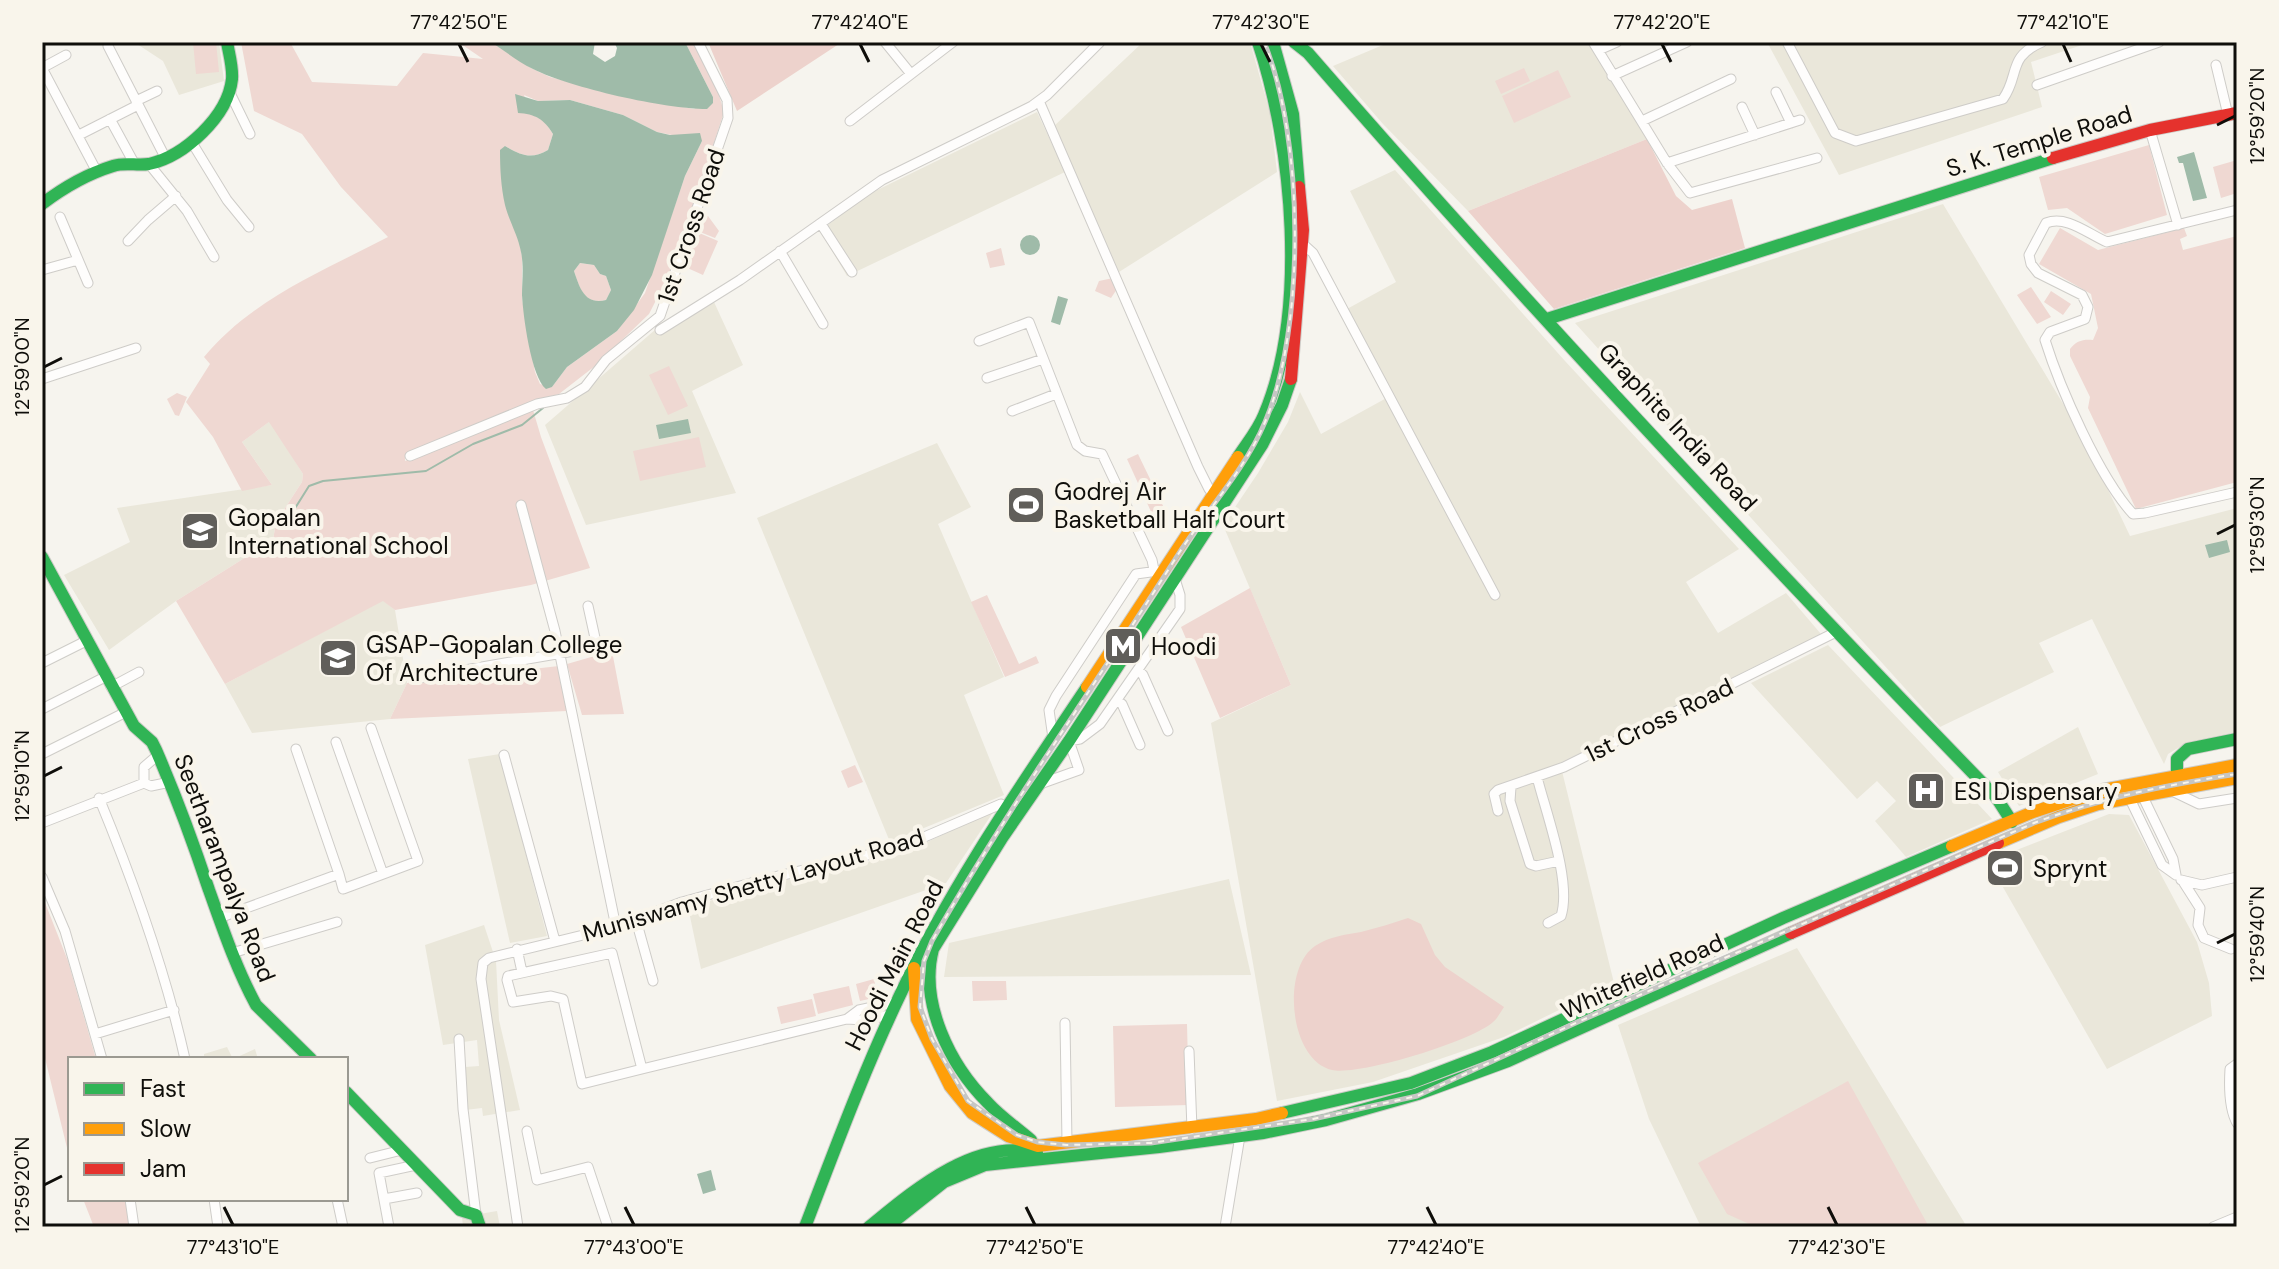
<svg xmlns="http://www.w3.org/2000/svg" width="2279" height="1269" viewBox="0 0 2279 1269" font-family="'DM Sans',sans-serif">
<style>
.built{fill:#eae7da}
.green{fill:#efd8d2;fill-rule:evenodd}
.forest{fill:#edd2cc}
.water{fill:#9fbba9;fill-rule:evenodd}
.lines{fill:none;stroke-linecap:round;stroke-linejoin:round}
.stream{stroke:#9fbba9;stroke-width:2}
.street-casing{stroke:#ceccc8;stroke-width:11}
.fast-casing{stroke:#ceccc8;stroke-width:14}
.slow-casing{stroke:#ceccc8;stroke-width:14}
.jam-casing{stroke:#ceccc8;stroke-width:14}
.street{stroke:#fefdfc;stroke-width:9}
.fast{stroke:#30b455;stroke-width:12}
.slow{stroke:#ff9f0a;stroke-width:12}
.jam{stroke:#e5322d;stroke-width:12}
.rail-casing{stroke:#c6c6c4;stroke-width:5}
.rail{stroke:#f9f5eb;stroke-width:2;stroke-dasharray:6;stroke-linecap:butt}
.ticks{fill:none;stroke:#0f0e0a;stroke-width:3}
.labels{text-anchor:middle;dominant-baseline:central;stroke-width:8;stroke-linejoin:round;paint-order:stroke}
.street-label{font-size:24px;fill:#0f0e0a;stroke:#f9f5eb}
.poi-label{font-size:24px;fill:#0f0e0a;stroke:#f9f5eb;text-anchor:start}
.neatline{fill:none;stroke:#0f0e0a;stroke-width:3}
.ticks-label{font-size:20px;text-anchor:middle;fill:#0f0e0a}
</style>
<rect width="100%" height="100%" fill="#f6f4ee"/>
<path class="built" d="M134 42H219L224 81 179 95 163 61Z
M1143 42H1250L1270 113 1277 172 1119 272 1053 127Z
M1390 42H1589L1647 139 1468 211 1383 124 1333 66Z
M1767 42H2091L2031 62 2042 107 1839 175Z
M1037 112 1065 172 847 276 820 231 867 195Z
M1395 170 1565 361 1739 549 1686 582 1718 633 1786 593 1821 634 1560 763 1614 983 1504 1037 1373 1082 1277 1101 1211 723 1291 685 1223 525 1258 473 1288 422 1300 392 1321 434 1392 395 1347 309 1396 282 1350 191Z
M1943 204 2083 437 2130 536 2237 508V733L2183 745 2168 754 2164 764 2092 619 2039 643 2054 672 1940 727 1575 323Z
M714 302 743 365 692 391 736 493 586 525 545 425 663 323 667 331Z
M270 421 303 474 302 482 276 522 273 540 176 601 109 650 64 575 130 542 117 508 272 485 242 442Z
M937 443 971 507 938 524 1004 677 964 695 1004 795 890 842 757 518Z
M383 600 395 610 407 683 390 719 252 733 225 684Z
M1828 645 1922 744 1992 819 1906 857 1875 821 1896 801 1877 781 1857 799 1751 683Z
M2078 727 2098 774 2019 806 1998 772Z
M500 754 547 936 510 943 468 759Z
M994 811 946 883 701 969 688 907 775 882 899 855Z
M2109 814 2129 815 2197 942 2209 983 2212 1016 2107 1069 1988 861Z
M1229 879 1251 975 944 977 949 943Z
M484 925 496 961 499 1020 520 1110 483 1116 482 1108 465 1110V1067L479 1066 477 1040 443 1045 425 945Z
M1797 948 1967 1227H1701L1649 1119 1618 1025Z
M227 1047 233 1059 255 1049 258 1059H204V1054Z
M497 1211 500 1227H463L462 1217Z"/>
<path class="green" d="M193 42H216L219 72 196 74Z
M241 42H290L312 82 397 86 423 53 483 59 464 46 449 42H491L531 68 550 77 617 94 694 109 713 97 685 42H694L716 85 724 112 675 263 649 314 595 366 559 394 531 402 405 456V461L533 410 541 437 590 568 531 585 395 610 383 601 225 684 176 601 273 540 276 522 302 482 303 474 269 422 242 442 272 485 242 491 213 437 186 402 210 364 204 357C252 299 323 271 388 237L341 187 302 134 254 111ZM524 95 538 101 570 100 623 115 657 132 702 141 685 176 645 293 617 331 567 367 552 387 540 384 535 372 522 299V257L519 238 506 207 505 146C521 155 531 160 548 150L553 134 545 122 532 114Z
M1524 68 1530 81 1501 94 1495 81Z
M1558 70 1571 97 1514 123 1502 96Z
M2149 145 2167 215 2105 234 2067 208 2048 210 2039 177Z
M2237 160V193L2221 198 2213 167Z
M708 216 719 231 715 238 695 230 700 217Z
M2060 228 2098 250 2184 228 2187 236 2180 239 2183 250 2237 236V482L2136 509 2088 408 2090 397 2070 356V349C2076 341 2083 339 2093 340L2098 328 2091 294 2039 264Z
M697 232 718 241 703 275 683 266Z
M1001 248 1005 265 990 268 986 253Z
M580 263 594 265 600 274 606 276 611 290 606 300C584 305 580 289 574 271Z
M1113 278 1117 289 1111 298 1095 291 1099 281Z
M2031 287 2051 317 2037 324 2017 295Z
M2051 291 2071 304 2063 315 2044 302Z
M669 366 688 406 668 415 649 375Z
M177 393 187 397 179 416 175 415 167 399Z
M699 437 706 467 640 481 633 451Z
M1138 454 1165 510 1153 516 1127 459Z
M1250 588 1291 685 1220 718 1181 627Z
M987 595 1019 664 1036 656 1039 663 1005 677 971 602Z
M612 651 624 714 582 715 567 664Z
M559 666 567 711 390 719 407 683Z
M855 765 863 782 848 788 841 771Z
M42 895 68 961 96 1059H70V1160L42 1046Z
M874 979 878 997 860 1001 856 984Z
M972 981H1006L1007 1000 973 1001Z
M849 986 853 1005 818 1014 813 994Z
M812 999 816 1016 781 1024 777 1007Z
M1187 1024 1189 1105 1115 1107 1113 1026Z
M1848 1081 1928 1225 1924 1227H1756L1727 1214 1698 1163Z
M83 1199H125L129 1227H94Z"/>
<path class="forest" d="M708 42H842L737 111Z
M1647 139 1676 196 1692 210 1732 199 1745 248 1554 309 1468 211Z
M1408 918 1421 924 1435 955 1445 967 1504 1007C1501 1011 1498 1018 1493 1022 1473 1041 1359 1076 1332 1070 1289 1060 1281 969 1315 946 1330 936 1345 935 1361 932 1377 928 1393 923 1408 918Z"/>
<path class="water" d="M491 42H595L593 54 605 62 615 56 617 48 614 42H685L713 97V103L707 109C665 109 571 88 533 69 518 62 505 51 491 42Z
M515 94 538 101 570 100 623 115 657 132 670 135 700 133 702 141 685 176 652 275 634 310 617 331 567 367 552 387 546 389C531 377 523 315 522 295 522 281 524 266 521 252 518 235 509 221 505 205 501 187 500 169 500 150L505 146C521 155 531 160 548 150L553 134C544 119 535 114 518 113ZM580 263 594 265 600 274 606 276 611 290 606 300C585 305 580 289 574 271Z
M2194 152 2207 198 2193 201 2183 163H2179L2177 157Z
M1020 245a10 10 0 1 1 20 0a10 10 0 1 1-20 0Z
M1058 296 1068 299 1060 325 1051 322Z
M688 419 691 433 659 439 656 425Z
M2227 540 2230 552 2209 558 2205 545Z
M711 1170 716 1190 703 1194 697 1174Z"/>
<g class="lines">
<path class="stream" d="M282 529 309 486 323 481 426 471 473 444 522 425 543 408"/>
<g class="street-casing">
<path id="street" d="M885 42 911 74
M1593 42 1667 163 1690 193 1817 158
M1787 42 1835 133 1856 141 2003 99C2020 75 2007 57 2042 42
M108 46 165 157
M1599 50 1617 42
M2216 65 2228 115
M42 68 97 172
M42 68 66 55
M1612 76 1687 42
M2037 85 2159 42
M229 91 250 134
M1776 92 1791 123
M136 101 157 91
M1039 101 1198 467 1209 489 1215 495
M1742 107 1755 135
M110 119 134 163
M850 121 953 42
M1642 121 1731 79
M2150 130 2178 225
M79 135 138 105
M191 141 227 200 249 227
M1667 163 1800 120
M149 164 187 211 214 257
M2237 210 2107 242C2088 234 2067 215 2046 223L2029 255 2031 264 2038 273 2082 295 2088 307 2085 319 2050 332 2045 340C2060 388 2099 477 2133 514L2145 513 2237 492
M60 217 88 283
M821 224 852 272
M128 241 148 220 176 196
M1302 243 1313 253 1495 595
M780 251 823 324
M42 270 78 260
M660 330 740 280 882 180 1032 106 1047 95 1100 42
M979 341 1029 322 1077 445 1085 451 1102 454 1152 560 1154 570
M987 378 1043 359
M42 379 136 348
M1012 411 1056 394
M410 456 537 404 567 398 585 387 606 360 660 316 728 118 727 100 698 42
M521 505 555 631 616 927
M597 647 611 643
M42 663 86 641
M1138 670 1143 675 1168 731
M413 679 597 647 588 606
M111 687 139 672
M1117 701 1122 704 1140 745
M42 709 105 677
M1053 738 1049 710 1056 696 1136 574 1158 571
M336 742 383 874
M296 749 339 874
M42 754 126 712
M504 755 555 941
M1537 777C1546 813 1572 882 1561 916L1548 923
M144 783V767L158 755
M1040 784 1079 770 1069 741 1080 739 1100 724 1180 609V595L1175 579
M1511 787 1510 801 1530 864 1536 866 1559 861
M2172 791 2199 804 2237 798
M2129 797 2162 865 2176 875 2173 859 2142 795
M99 798C134 883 165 969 185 1059
M1498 811 1494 794 1498 790 1564 767 1836 632
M42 823 144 783 151 786 170 782
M42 877 65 931 102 1059
M2181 880 2202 885 2237 877
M2184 883 2200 908 2198 925 2204 938 2231 949
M219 918 339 874 343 889 418 861 371 728
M636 920 653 981
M517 949 522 972
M232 953 337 922
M890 1015 863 1020 847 1019 859 1010 896 1002
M1065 1023 1067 1142
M95 1034 174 1010
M459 1039 463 1109 476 1215
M1189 1051 1192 1129
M2237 1064 2230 1069C2229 1085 2229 1109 2237 1123
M642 1069 582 1084 563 999 551 996 513 1002 507 980 508 976 612 953 642 1069 847 1019
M527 1131 537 1180 588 1167 608 1227
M370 1158 402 1150
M130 1199 134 1227
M214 1199 218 1227
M337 1199 343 1227
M384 1199 417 1193
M389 1227 379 1173 416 1165
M518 1227 481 979 483 963 489 958 616 927 682 902 762 880 901 847 1001 804 1006 808
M1225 1227 1240 1136
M2213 1227 2237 1217"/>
</g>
<g class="fast-casing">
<path id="fast" d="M1273 42 1293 114 1299 187
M1294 42 1308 53C1529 308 1761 555 1996 797L2012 822
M42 204C63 188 87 174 113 166 125 162 137 166 149 164 185 156 228 116 232 79 233 67 229 54 227 42
M1547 319 2053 158
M1238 457C1247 443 1258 430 1264 415 1308 311 1293 147 1258 42
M42 557 134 726 152 742 156 750C176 796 193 842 209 890 223 929 236 968 256 1005L311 1059
M2177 775V759L2188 749 2237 739
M346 1092 460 1210 476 1215 480 1227
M1282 1113 1411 1083 1492 1052 1783 918 1952 846
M1031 1140C1017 1128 1001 1117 988 1103 950 1065 919 1003 933 949L1002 838 1069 741 1262 445 1282 405 1291 379
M805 1227C835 1149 864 1070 900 995 951 886 1020 787 1087 687
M869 1227C913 1191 975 1137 1037 1153
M887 1227 944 1182 985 1165 1159 1147 1263 1133 1326 1120 1418 1094 1508 1061 1791 933"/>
</g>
<g class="slow-casing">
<path id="slow" d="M1087 687 1238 457
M1998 843 2059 817 2098 804 2237 778
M1952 846 2033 812 2097 791 2237 765
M914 968 917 1019 950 1086 972 1113 1008 1136 1038 1146 1256 1119 1282 1113"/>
</g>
<g class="jam-casing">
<path id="jam" d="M2053 158 2150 130 2237 113
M1291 379 1303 230 1299 187
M1791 933 1998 843"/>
</g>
<use href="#street" class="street"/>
<use href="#fast" class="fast"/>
<use href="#slow" class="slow"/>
<use href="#jam" class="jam"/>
<g class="rail-casing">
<path id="rail" d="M1264 42C1304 137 1306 327 1265 422 1245 470 1207 510 1179 553 1097 682 1008 808 932 941L924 961 920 1007 932 1039 968 1101 1017 1135 1037 1142 1066 1145 1151 1143 1313 1119 1417 1096 1580 1021 2034 823C2100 798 2167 785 2237 774"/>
</g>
<use href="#rail" class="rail"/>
</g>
<path class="ticks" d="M459 44 468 62M860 44 869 62M1261 44 1270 62M1662 44 1671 62M2063 44 2071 62M2217 125 2235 116M44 367 62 358M2217 534 2235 525M44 776 62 767M2217 943 2235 934M44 1185 62 1176M224 1207 233 1225M625 1207 634 1225M1026 1207 1035 1225M1427 1207 1436 1225M1828 1207 1837 1225"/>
<defs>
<g id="stadium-square" transform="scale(2)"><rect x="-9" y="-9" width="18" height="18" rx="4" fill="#605e5a" stroke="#f9f5eb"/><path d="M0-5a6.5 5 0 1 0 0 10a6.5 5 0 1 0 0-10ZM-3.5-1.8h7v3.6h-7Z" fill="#fff"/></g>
<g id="university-square" transform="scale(2)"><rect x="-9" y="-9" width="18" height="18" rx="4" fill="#605e5a" stroke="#f9f5eb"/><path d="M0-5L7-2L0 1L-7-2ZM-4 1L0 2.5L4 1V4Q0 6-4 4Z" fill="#fff"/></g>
<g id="metro-square" transform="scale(2)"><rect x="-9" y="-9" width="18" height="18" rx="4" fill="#605e5a" stroke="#f9f5eb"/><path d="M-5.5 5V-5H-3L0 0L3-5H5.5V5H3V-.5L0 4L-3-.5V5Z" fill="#fff"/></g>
<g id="hospital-square" transform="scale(2)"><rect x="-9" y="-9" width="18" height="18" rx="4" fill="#605e5a" stroke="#f9f5eb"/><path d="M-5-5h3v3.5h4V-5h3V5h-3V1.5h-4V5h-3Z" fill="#fff"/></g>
</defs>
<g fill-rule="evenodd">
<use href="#stadium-square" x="1026" y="505"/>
<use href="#university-square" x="200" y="531"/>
<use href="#metro-square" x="1123" y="646"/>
<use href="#university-square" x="338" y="658"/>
<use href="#hospital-square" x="1926" y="791"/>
<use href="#stadium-square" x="2005" y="868"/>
</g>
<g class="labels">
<g class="street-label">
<text transform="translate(2039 141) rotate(-17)">S. K. Temple Road</text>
<text transform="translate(691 226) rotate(-71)">1st Cross Road</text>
<text transform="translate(1678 427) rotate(47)">Graphite India Road</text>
<text transform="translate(1659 720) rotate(-26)">1st Cross Road</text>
<text transform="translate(225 868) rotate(69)">Seetharampalya Road</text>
<text transform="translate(753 885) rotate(-16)">Muniswamy Shetty Layout Road</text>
<text transform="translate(894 965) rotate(-63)">Hoodi Main Road</text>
<text transform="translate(1642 976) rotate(-24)">Whitefield Road</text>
</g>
<g class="poi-label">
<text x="1054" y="491">Godrej Air<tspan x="1054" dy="28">Basketball Half Court</tspan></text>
<text x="228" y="517">Gopalan<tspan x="228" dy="28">International School</tspan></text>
<text x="366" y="644">GSAP-Gopalan College<tspan x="366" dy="28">Of Architecture</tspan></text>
<text x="1151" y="646">Hoodi</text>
<text x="1954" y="791">ESI Dispensary</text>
<text x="2033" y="868">Sprynt</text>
</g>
</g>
<rect width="2279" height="1269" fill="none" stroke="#f9f5eb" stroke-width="88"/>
<rect x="68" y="1057" width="280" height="144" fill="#f9f5eb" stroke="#9b9991" stroke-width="2"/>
<rect x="84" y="1083" width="40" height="12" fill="#30b455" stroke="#9b9991" stroke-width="2"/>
<text x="140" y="1097" font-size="24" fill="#0f0e0a">Fast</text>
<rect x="84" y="1123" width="40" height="12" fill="#ff9f0a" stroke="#9b9991" stroke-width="2"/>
<text x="140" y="1137" font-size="24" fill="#0f0e0a">Slow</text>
<rect x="84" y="1163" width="40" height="12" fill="#e5322d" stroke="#9b9991" stroke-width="2"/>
<text x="140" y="1177" font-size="24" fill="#0f0e0a">Jam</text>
<rect x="44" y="44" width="2191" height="1181" class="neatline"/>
<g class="ticks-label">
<text x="459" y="29">77°42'50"E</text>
<text x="860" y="29">77°42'40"E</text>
<text x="1261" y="29">77°42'30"E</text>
<text x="1662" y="29">77°42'20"E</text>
<text x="2063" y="29">77°42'10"E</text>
<text transform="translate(2257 116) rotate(-90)" y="7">12°59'20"N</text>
<text transform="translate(22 367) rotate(-90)" y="7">12°59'00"N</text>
<text transform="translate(2257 525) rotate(-90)" y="7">12°59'30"N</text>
<text transform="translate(22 776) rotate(-90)" y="7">12°59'10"N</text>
<text transform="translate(2257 934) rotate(-90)" y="7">12°59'40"N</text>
<text transform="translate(22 1185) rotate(-90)" y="7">12°59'20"N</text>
<text x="233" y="1254">77°43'10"E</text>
<text x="634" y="1254">77°43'00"E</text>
<text x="1035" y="1254">77°42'50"E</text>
<text x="1436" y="1254">77°42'40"E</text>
<text x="1837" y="1254">77°42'30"E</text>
</g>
</svg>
